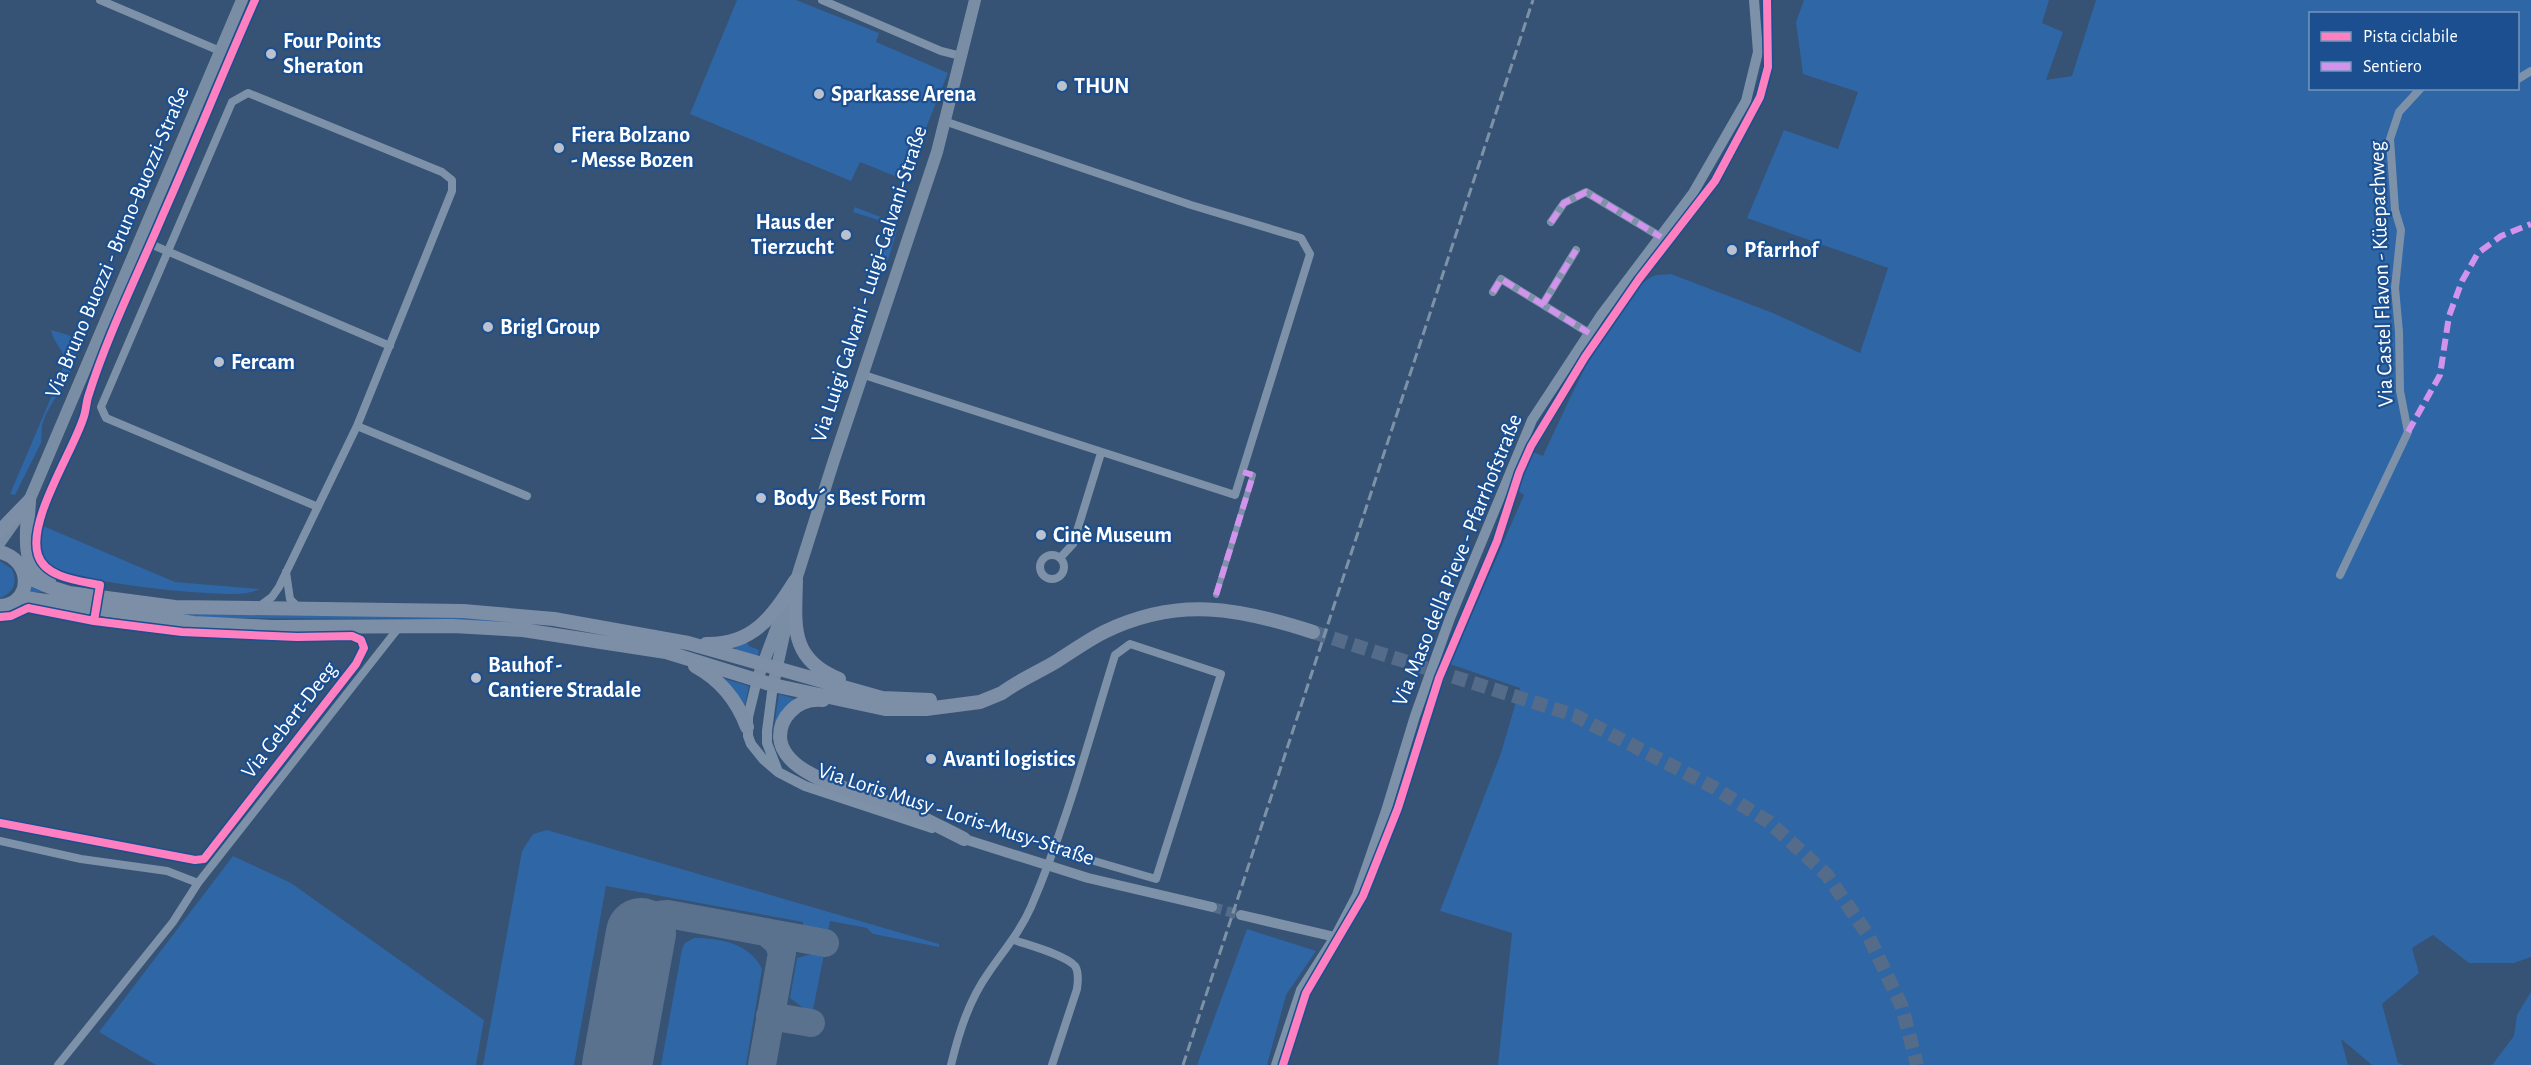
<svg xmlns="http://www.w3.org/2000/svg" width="2531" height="1065" viewBox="0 0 2531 1065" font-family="'Alegreya Sans',sans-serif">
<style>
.green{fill:#2f66a5;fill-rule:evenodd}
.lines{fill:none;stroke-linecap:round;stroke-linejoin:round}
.taxiway{stroke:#5a728e;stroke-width:28}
.runway{stroke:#5a728e;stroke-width:70}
.tertiary-tunnel{stroke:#546c89;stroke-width:10;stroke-dasharray:10 5;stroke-linecap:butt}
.primary-tunnel{stroke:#546c89;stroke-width:14;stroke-dasharray:14 7;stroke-linecap:butt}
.pedestrian{stroke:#7d92a8;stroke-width:6}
.minor{stroke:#7d92a8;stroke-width:8}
.tertiary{stroke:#7d92a8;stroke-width:10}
.secondary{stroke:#798da4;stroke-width:12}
.primary{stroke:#7d8ea7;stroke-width:14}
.rail{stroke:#7e92a7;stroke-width:3;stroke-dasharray:10 4.5;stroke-linecap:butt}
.quiet{stroke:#d193ec;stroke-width:6;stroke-dasharray:12 6;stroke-linecap:butt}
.cycleway-casing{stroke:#1b4f8f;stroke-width:11}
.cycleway{stroke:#ff80c0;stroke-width:8}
.poi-dot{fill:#b9c2ce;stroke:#1b4f8f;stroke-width:2}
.labels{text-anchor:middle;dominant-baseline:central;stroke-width:4.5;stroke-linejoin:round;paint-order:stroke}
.poi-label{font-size:22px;font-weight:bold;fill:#fff;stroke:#1b4f8f;text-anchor:start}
.street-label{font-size:22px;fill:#fff;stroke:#1b4f8f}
</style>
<rect width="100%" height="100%" fill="#365274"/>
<path class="green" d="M737 0H796L879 33 876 42 948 73 905 180 860 162 851 181 690 114Z
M1804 0H2049L2042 23 2063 32 2046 80 2072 76 2096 0H2531V957L2514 963H2469L2433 935 2412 948 2419 973 2382 1004 2398 1063 2404 1065H2372L2341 1039 2348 1065H1498L1512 933 1440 911 1501 753 1520 688 1450 664 1524 495 1515 489 1533 452 1543 456C1565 411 1611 299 1653 276 1658 274 1665 275 1671 274L1773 313 1860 353 1888 268 1747 218 1784 130 1838 149 1858 92 1803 74 1796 22ZM2310 14H2518V88H2310Z
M855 207 893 222 897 230 888 260 879 258 891 224 853 212Z
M51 330 68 335 75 340 77 349 69 376 61 373C70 350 55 349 51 330Z
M58 381 64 383 46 414 42 425 41 443 15 495 10 494Z
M43 526 175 582 260 589C253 592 245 594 237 594 204 595 74 583 50 565 38 555 41 540 43 526Z
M0 561 12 569C18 582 14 593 0 598Z
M30 584 208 614 441 616 520 621V624L441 619 213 618 107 606 44 592H27Z
M747 642 749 646 759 650 758 656 736 650 735 647Z
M725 679 749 686 745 705Z
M779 694 795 699 776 750 773 734Z
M547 830 939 944V947L873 934 867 928 830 921 828 931 803 926V922L606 886 574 1065H483L522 851 533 834Z
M233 856 291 883 484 1020 476 1065H156L99 1032Z
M1247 929 1316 951 1286 995 1267 1065H1197Z
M694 938C719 938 750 943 762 969L746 1065H661L682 949 685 943Z
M816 953 824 954 813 1010 805 1009 790 998 797 958Z
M2531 992V1065H2492L2514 1036 2517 1015Z"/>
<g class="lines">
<path class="taxiway" d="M641 933C645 919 653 914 668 914L825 943
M770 1016 811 1023
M762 1065 782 953 778 942 766 932"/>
<path class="runway" d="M617 1065 641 933"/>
<path class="tertiary-tunnel" d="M1212 907 1241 915"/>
<path class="primary-tunnel" d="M1313 632 1574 715 1713 787 1769 822 1827 875 1868 935 1902 1007 1917 1065"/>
<path class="pedestrian" d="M1216 595 1253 475 1243 472"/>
<path class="minor" d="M100 0 220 51
M822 0 941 51 961 56
M2518 79 2531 71
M1551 222 1564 203 1586 192 1661 237
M141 240 390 346
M1493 292 1501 279 1589 333
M1543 304 1576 250
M864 375 1235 495 1310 254 1301 238 1191 205 944 121
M357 426 527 496
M1040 567a12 12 0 1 1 24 0a12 12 0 1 1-24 0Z
M1060 558 1073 544 1101 453
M286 572 290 599 300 609
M2340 575 2408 432 2400 391 2399 332 2395 288 2401 230 2395 210 2390 139 2399 112 2421 88
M257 608 272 597 279 587 357 426 452 191V180L442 172 248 93 232 102 101 407 106 418 318 507
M0 841 81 859 167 871 198 883
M1014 940C1028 945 1066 955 1075 966 1079 972 1078 982 1077 989L1052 1065
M58 1065 173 922 198 883 396 631 397 625
M951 1065C959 1032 969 1000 989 972 1004 950 1020 932 1031 907 1066 826 1089 739 1115 655L1130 644 1221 674 1156 879 1053 849"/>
<path class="tertiary" d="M757 680 748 717V736L751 744 763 759 778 772 805 786 932 828
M773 685 767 731V743L777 769
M958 837 1088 878 1212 907
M1241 915 1335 937
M1276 1065 1301 990 1335 937 1357 895 1386 811 1415 716 1450 618 1532 420 1601 315 1693 193 1746 101 1758 52 1754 0"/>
<path class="secondary" d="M0 542 29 501 242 0
M757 680 784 608
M773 685 796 580 834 460 937 152 975 0"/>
<path class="primary" d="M29 501C28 527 18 568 49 580
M0 531 29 501
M0 552C33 560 33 604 0 606
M25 576 50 587 69 593 175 607 463 611 554 619 688 643 882 698 930 700
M796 580C795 625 789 659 839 679
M19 597 194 623 272 627 453 626 523 630 666 652 773 685 885 709H926L980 702 1002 693C1019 680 1039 672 1057 661 1073 651 1088 640 1104 632 1178 596 1239 608 1313 632
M706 644C753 645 773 616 795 581
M695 666C721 680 737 700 747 727
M823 700C810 699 799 702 790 712 783 719 780 727 780 737 782 779 870 794 902 808 923 818 944 829 964 839"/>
<path class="rail" d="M1183 1065 1533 0"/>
<path class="quiet" d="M1551 222 1564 203 1586 192 1661 237
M1493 292 1501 279 1589 333
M1543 304 1576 250
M2408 432 2440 375 2449 316 2462 281 2478 253 2501 236 2531 224
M1216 595 1253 475 1243 472"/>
<g class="cycleway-casing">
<path id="cycleway" d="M0 617 11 616 28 608 94 621 182 632 297 637 352 636 361 640 364 648 356 664 204 859 195 860 0 823
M94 621 100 585C80 581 45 578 38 555 27 521 72 453 83 419 86 412 86 404 88 397 107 336 137 276 162 217 194 145 223 72 255 0
M1283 1065 1306 993 1363 896 1398 808 1439 678 1497 541 1519 473 1531 446 1585 357 1639 279 1715 181 1760 97 1768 67 1767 0"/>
</g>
<use href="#cycleway" class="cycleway"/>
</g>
<g class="poi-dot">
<circle cx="271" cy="54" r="6"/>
<circle cx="1062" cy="86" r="6"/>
<circle cx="819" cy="94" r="6"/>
<circle cx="559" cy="148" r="6"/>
<circle cx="846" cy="235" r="6"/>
<circle cx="1732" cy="250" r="6"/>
<circle cx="488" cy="327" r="6"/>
<circle cx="219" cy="362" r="6"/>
<circle cx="761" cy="498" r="6"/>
<circle cx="1041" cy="535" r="6"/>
<circle cx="476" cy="678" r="6"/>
<circle cx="931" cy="759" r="6"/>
</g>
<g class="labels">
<g class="poi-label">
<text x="283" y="41">Four Points<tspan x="283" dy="25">Sheraton</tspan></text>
<text x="1074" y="86">THUN</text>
<text x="831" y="94">Sparkasse Arena</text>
<text x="571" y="135">Fiera Bolzano<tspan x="571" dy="25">- Messe Bozen</tspan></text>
<text x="834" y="222" text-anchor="end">Haus der<tspan x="834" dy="25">Tierzucht</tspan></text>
<text x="1744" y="250">Pfarrhof</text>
<text x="500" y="327">Brigl Group</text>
<text x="231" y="362">Fercam</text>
<text x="773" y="498">Body´s Best Form</text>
<text x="1053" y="535">Cinè Museum</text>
<text x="488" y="665">Bauhof -<tspan x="488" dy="25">Cantiere Stradale</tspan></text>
<text x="943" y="759">Avanti logistics</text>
</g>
<g class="street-label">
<text transform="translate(117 242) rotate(-67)">Via Bruno Buozzi - Bruno-Buozzi-Straße</text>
<text transform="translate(2381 274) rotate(-92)">Via Castel Flavon - Küepachweg</text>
<text transform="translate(869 284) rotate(-72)">Via Luigi Galvani - Luigi-Galvani-Straße</text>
<text transform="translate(1457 560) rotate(-68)">Via Maso della Pieve - Pfarrhofstraße</text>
<text transform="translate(289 720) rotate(-52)">Via Gebert-Deeg</text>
<text transform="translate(956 814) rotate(18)">Via Loris Musy - Loris-Musy-Straße</text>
</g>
</g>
<rect x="2309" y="12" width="210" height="78" fill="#1b4f8f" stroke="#7695bc" stroke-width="1.5"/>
<rect x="2321" y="32" width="30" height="9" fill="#ff80c0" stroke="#7695bc" stroke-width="1.5"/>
<text x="2363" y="42" font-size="18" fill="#ffffff">Pista ciclabile</text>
<rect x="2321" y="62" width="30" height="9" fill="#d193ec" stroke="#7695bc" stroke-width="1.5"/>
<text x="2363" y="72" font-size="18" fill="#ffffff">Sentiero</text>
</svg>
